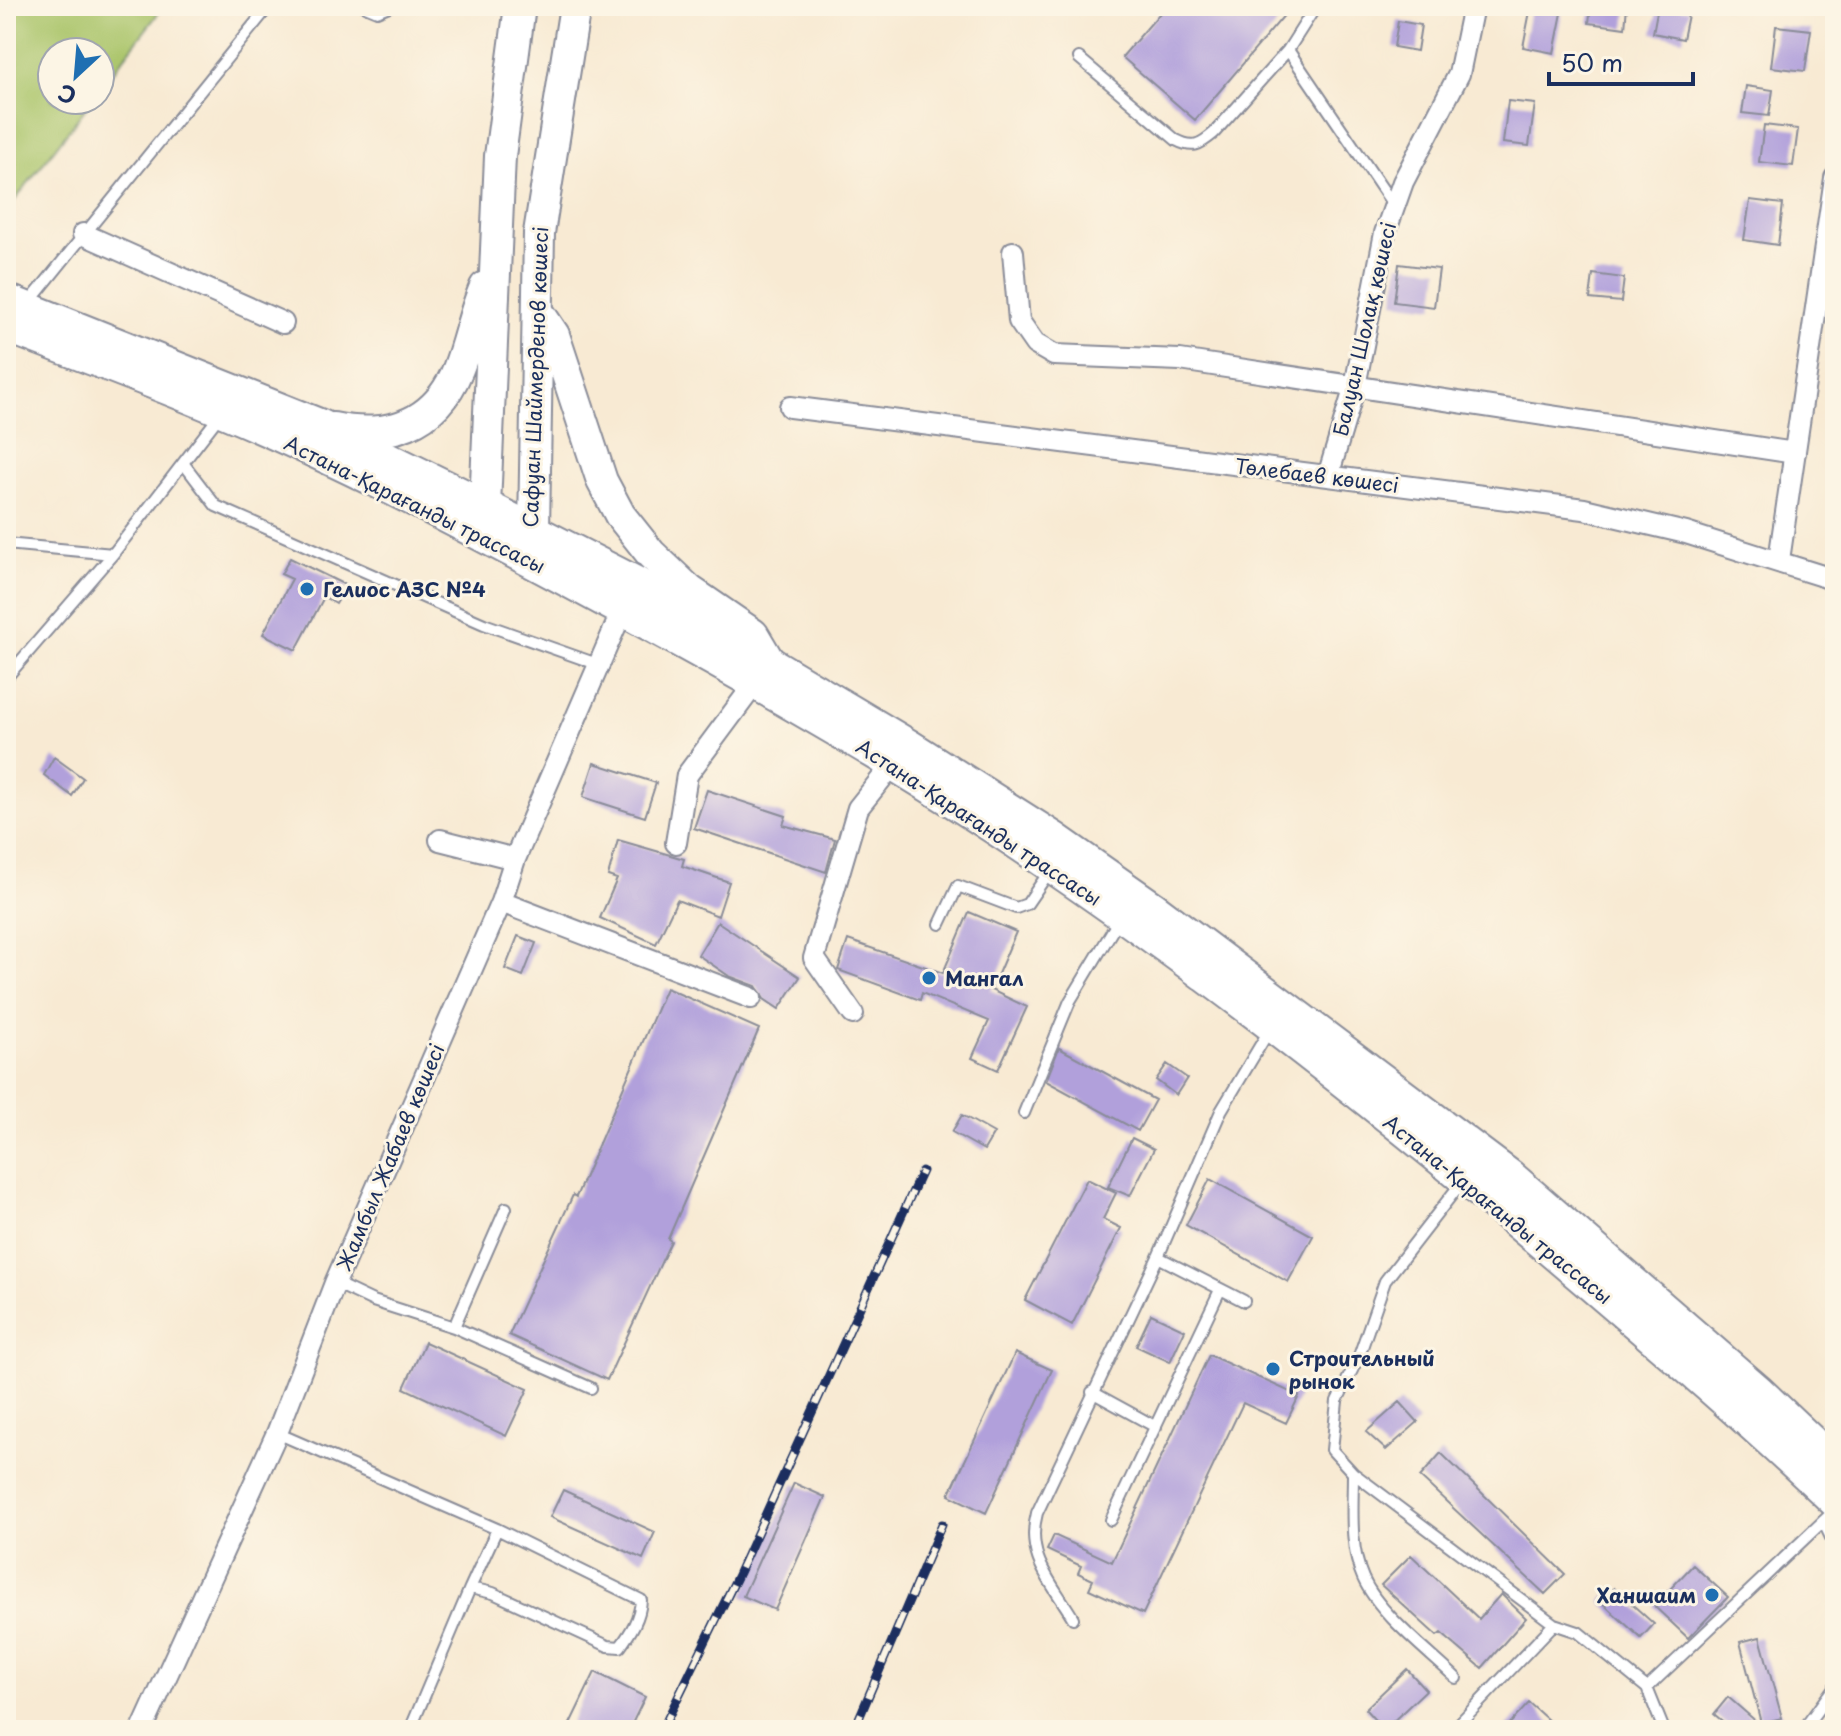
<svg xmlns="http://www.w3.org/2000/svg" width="1841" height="1736" viewBox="0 0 1841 1736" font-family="'Playpen Sans',sans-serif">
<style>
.green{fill:#aac56b;stroke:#627a64;stroke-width:2}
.building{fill:#b1a0db}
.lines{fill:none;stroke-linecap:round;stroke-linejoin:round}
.service-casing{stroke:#8a8c98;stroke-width:14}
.minor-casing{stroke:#8a8c98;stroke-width:24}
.secondary-casing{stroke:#8a8c98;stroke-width:34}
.primary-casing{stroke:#8a8c98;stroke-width:36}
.service{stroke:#fff;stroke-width:10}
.minor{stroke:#fff;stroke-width:20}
.secondary{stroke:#fff;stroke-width:30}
.primary{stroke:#fff;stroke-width:32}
.rail-casing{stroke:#1b2f5e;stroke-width:9}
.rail{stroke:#fcf5e5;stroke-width:6;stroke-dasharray:18;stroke-linecap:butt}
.poi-dot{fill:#1f6fb2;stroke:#fcf5e5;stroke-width:3}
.labels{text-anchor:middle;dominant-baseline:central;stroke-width:6;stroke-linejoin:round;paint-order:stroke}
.street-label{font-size:20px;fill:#1b2f5e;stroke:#fcf5e5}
.poi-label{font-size:20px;font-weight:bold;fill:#1b2f5e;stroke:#fcf5e5;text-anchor:start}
</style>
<rect width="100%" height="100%" fill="#fcf5e5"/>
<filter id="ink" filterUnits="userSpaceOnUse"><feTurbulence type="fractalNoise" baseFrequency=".0125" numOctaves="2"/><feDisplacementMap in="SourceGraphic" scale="16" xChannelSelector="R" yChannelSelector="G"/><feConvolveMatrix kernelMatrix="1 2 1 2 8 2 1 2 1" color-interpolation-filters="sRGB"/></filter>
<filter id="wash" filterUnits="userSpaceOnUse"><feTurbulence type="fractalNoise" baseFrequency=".006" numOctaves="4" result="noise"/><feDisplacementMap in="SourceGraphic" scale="32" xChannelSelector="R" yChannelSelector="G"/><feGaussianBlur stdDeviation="1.8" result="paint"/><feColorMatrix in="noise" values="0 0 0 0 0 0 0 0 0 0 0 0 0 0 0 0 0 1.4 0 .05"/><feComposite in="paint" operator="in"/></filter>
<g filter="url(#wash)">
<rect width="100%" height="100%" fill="#f8ead3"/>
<path class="green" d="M6 6H164L100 89V52H52V100H92L8 209Z"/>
<g id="blocks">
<path class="building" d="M1166 6H1292L1195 120 1122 57Z
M1531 6 1563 8 1554 53 1523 47Z
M1591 6H1627L1625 28 1589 23Z
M1658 6 1689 10 1683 39 1653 33Z
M1398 21 1421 25 1417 51 1394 47Z
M1776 26 1811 30 1805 71 1771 67Z
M1746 86 1773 90 1769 116 1742 113Z
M1508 101 1535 104 1529 146 1503 143Z
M1764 125 1798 129 1793 166 1759 162Z
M1750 200 1783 204 1778 245 1744 240Z
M1399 264 1439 269 1434 307 1394 302Z
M1593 274 1624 278 1621 302 1590 299Z
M290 558 347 586 336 604 324 597 296 650 263 634 292 579 281 574Z
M54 757 83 778 72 796 44 775Z
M594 763 656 783 645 817 583 797Z
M707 790 786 816 783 825 835 839 826 872 694 828Z
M618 840 684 859 682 866 729 882 718 916 677 900 656 944 600 918 617 879 608 876Z
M969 912 1016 932 991 990 1027 1007 998 1070 972 1058 989 1021 922 993 920 1000 838 970 848 940 943 973Z
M718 922 800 977 779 1009 764 999 756 986 729 976 698 955Z
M518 936 536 943 523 976 505 969Z
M666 988 759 1029 668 1239 671 1241 607 1380 509 1335 573 1195 576 1197Z
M1059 1048 1155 1100 1138 1131 1046 1081Z
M1167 1064 1187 1078 1176 1095 1156 1080Z
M962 1115 994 1133 984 1150 952 1132Z
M1132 1138 1154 1149 1130 1196 1108 1187Z
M1087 1179 1116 1193 1103 1219 1121 1228 1072 1325 1025 1300Z
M1210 1179 1313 1236 1288 1282 1186 1225Z
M1151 1314 1185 1330 1170 1362 1136 1346Z
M425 1342 528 1389 506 1436 404 1388Z
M1015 1353 1052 1370 986 1513 949 1495Z
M1209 1355 1299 1396 1286 1423 1243 1403 1143 1614 1089 1589 1093 1580 1078 1573 1081 1566 1047 1550 1054 1535 1112 1562Z
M1400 1402 1418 1422 1386 1450 1366 1432Z
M1441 1453 1565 1574 1545 1594 1420 1477Z
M794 1483 825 1497 775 1610 743 1596Z
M563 1490 655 1532 643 1559 550 1517Z
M1411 1555 1479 1619 1501 1594 1526 1618 1482 1668 1441 1633 1437 1636 1381 1585Z
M1693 1565 1728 1597 1688 1638 1654 1606Z
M1614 1588 1654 1624 1641 1638 1601 1602Z
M1760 1637 1782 1718 1761 1723 1740 1642Z
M1407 1669 1426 1690 1384 1730 1365 1709Z
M595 1672 645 1697 629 1730H567Z
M1728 1697 1766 1730H1733L1714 1714Z
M1529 1703 1559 1730H1504Z"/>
</g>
</g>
<g filter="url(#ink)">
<use href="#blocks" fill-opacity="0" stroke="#8a8c98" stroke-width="2"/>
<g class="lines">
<g class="service-casing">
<path id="service" d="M365 6 377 11 389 6
M1316 6 1288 50 1394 206
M1079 58 1176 140C1193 149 1200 145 1214 133L1288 50
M28 304 269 6
M184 464 216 506 484 624 600 665
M6 544 113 554
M6 678 113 554 220 415
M940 924 958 886 1016 908 1027 904 1049 872
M1024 1113 1070 1001 1120 918
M1158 1257 1244 1301
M335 1283 373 1301 454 1327 591 1388
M454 1327 506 1208
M1092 1392 1156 1427
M277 1433 497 1529 641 1600C640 1618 631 1632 620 1647L608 1646 493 1593 470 1588 410 1730
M1353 1473 1554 1624
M1111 1520 1220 1290
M1823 1521 1835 1546
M470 1588 497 1529
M1073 1618C1051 1581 1025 1557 1037 1513L1158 1257 1221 1111 1270 1029
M1456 1678C1428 1651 1379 1614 1363 1578 1349 1547 1353 1506 1353 1473L1332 1450 1337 1401 1359 1356 1385 1281 1461 1183
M1647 1688 1664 1730
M1453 1730 1554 1624 1578 1632 1647 1688 1835 1510
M1803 1730 1835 1686"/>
</g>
<g class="minor-casing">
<path id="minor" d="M83 234 283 323
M1013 252 1019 321 1035 344 1054 355 1180 360 1795 453
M790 407 1584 509 1686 533 1835 580
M1328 476 1355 386 1385 233 1403 182 1459 74 1473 6
M1779 560 1835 178
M440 840 515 859
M676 843 687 775 756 682
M501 902 751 998
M853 1014 814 958 858 808 894 763
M142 1730 277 1433 335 1283 501 902 515 859 626 602"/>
</g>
<g class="secondary-casing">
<path id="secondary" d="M538 311 554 335 602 481 620 515 651 554 689 590 753 634 772 666
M333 428C387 439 435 426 458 369 469 342 473 314 485 287
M484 530 500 156 520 6
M521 549 534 530 539 233 575 6"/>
</g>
<g class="primary-casing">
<path id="primary" d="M6 300 319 425 487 507 636 583 909 746 1055 839 1152 907 1511 1177 1758 1391 1835 1464
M6 326C78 353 150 380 221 410 363 469 500 544 634 616 776 693 916 773 1050 865 1225 984 1393 1117 1555 1254 1650 1335 1745 1415 1835 1501"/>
</g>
<use href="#service" class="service"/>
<use href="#minor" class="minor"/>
<use href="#secondary" class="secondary"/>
<use href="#primary" class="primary"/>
<g class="rail-casing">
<path id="rail" d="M662 1730 737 1577 922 1171
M854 1730 942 1524"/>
</g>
<use href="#rail" class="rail"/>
</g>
</g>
<g class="poi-dot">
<circle cx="307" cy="589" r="8"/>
<circle cx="929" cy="978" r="8"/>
<circle cx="1273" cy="1369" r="8"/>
<circle cx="1712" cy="1595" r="8"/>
</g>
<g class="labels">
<g class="street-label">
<text transform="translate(1364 329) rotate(-77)">Балуан Шолақ көшесі</text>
<text transform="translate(535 377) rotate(-88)">Сафуан Шаймерденов көшесі</text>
<text transform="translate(1317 475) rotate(7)">Төлебаев көшесі</text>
<text transform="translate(415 504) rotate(26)">Астана-Қарағанды трассасы</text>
<text transform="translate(979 822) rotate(33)">Астана-Қарағанды трассасы</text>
<text transform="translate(390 1157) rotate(-67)">Жамбыл Жабаев көшесі</text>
<text transform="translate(1498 1209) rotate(39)">Астана-Қарағанды трассасы</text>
</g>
<g class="poi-label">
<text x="323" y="589">Гелиос АЗС №4</text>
<text x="945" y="978">Мангал</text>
<text x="1289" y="1358">Строительный<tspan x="1289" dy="23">рынок</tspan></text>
<text x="1696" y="1595" text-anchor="end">Ханшаим</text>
</g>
</g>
<rect width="1841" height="1736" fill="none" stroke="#fcf5e5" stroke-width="32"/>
<g transform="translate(76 76) rotate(206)"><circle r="38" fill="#fcf5e5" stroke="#a2a6af" stroke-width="2"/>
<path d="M0-6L14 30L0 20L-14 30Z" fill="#1f6fb2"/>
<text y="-12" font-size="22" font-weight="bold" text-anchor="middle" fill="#1b2f5e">С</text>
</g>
<path d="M1549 72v12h144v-12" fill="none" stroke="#1b2f5e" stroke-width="4"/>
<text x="1561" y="72" font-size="24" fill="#1b2f5e" stroke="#fcf5e5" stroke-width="6" paint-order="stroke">50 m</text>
</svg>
